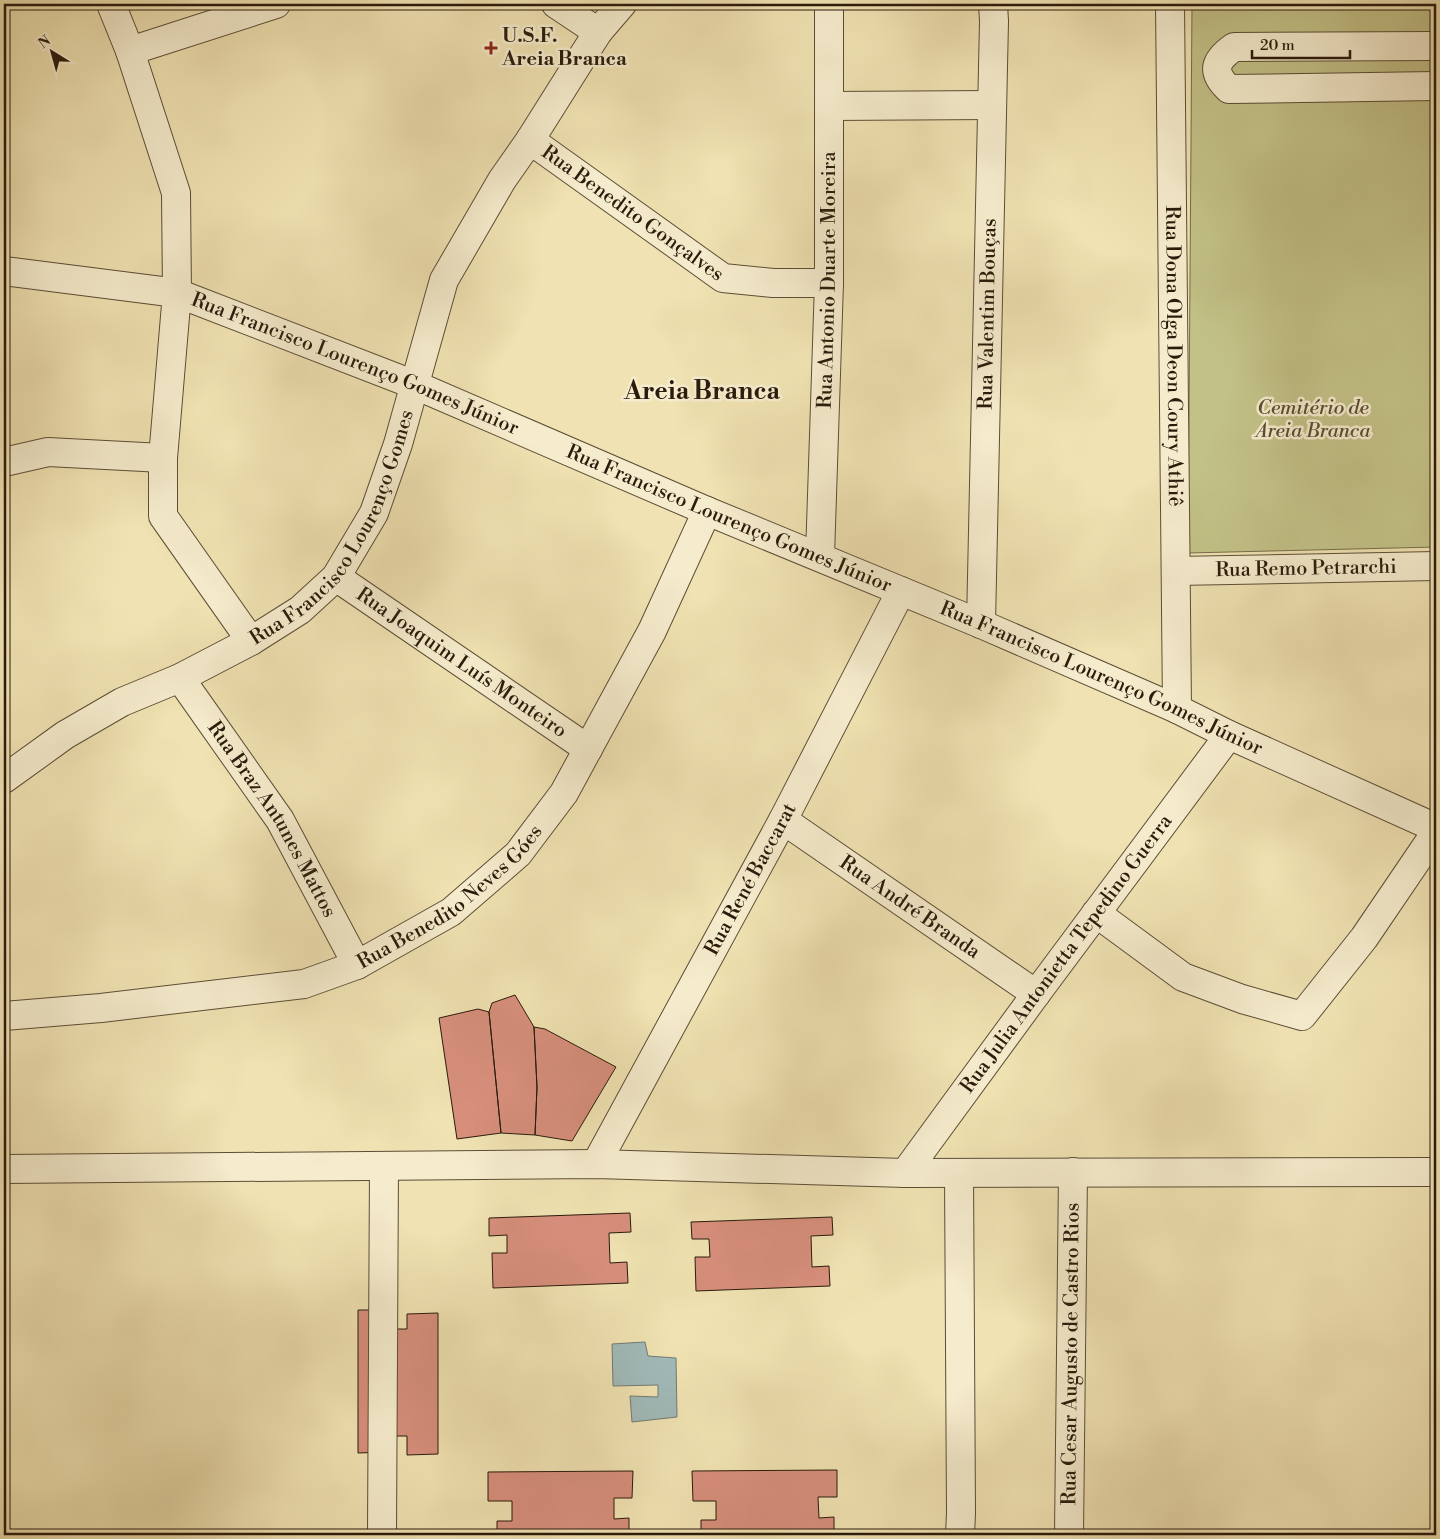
<svg xmlns="http://www.w3.org/2000/svg" width="1440" height="1539" viewBox="0 0 1440 1539" font-family="'Libre Bodoni',serif">
<style>
.green{fill:#c2c187;stroke:#766e4a}
.water{fill:#a0bab9;stroke:#717a74}
.building{fill:#d78f7c;stroke:#2a1b0c}
.lines{fill:none;stroke-linecap:round;stroke-linejoin:round}
.minor-casing{stroke:#5c4d36;stroke-width:30}
.minor{stroke:#f5eccd;stroke-width:28}
.poi-dot{fill:#8f2418;stroke:#f5eccd;stroke-width:2}
.labels{text-anchor:middle;dominant-baseline:central;stroke-width:5;stroke-linejoin:round;paint-order:stroke}
.poi-label{font-size:20px;font-weight:bold;fill:#2a1b0c;stroke:#f5eccd;text-anchor:start}
.street-label{font-size:20px;fill:#2a1b0c;stroke:#f5eccd}
.park-label{font-size:20px;font-style:italic;fill:#584d31;stroke:#f5eccd}
.district-label{font-size:25px;font-weight:bold;fill:#2a1b0c;stroke:#f5eccd}
</style>
<rect width="100%" height="100%" fill="#f0e2b2"/>
<filter id="stains"><feTurbulence type="fractalNoise" baseFrequency=".004" numOctaves="4"/><feColorMatrix values="0 0 0 0 .2 0 0 0 0 .09 0 0 0 0 .02 0 0 0 .5 -.17"/></filter>
<radialGradient id="worn" r=".72"><stop offset=".6" stop-color="#630" stop-opacity="0"/><stop offset="1" stop-color="#630" stop-opacity=".3"/></radialGradient>
<path class="green" d="M1192 4H1436V547L1188 553Z"/>
<path class="water" d="M645 1342 648 1356 676 1358 677 1417 632 1422 630 1396 658 1397V1385L613 1386 612 1344Z"/>
<path class="building" d="M515 995 534 1027 537 1087 535 1135 501 1133 489 1012 492 1003Z
M478 1009 489 1012 501 1133 457 1139 439 1018Z
M534 1027 545 1029 616 1067 572 1141 535 1135 537 1087Z
M630 1213 631 1232 609 1233 610 1263 627 1262 628 1283 493 1288 492 1253H507V1235L489 1236V1218Z
M832 1217 833 1235 811 1236 812 1267 829 1266 830 1286 696 1291 695 1257H710L709 1239H692L691 1222Z
M358 1310H378V1329H407V1314L438 1313V1454L407 1455V1436H388V1452L358 1453Z
M837 1470V1497H818L819 1518 834 1517V1535H701V1520H716V1501H693L692 1471Z
M633 1471 632 1498H614V1519L629 1518V1535H497V1521H512V1501H488V1472Z"/>
<g class="lines">
<g class="minor-casing">
<g id="minor">
<path d="M111 4 130 51 176 193 177 293 163 458V516L251 641"/>
<path d="M556 4 598 32"/>
<path id="s1" d="M1170 4 1177 709"/>
<path d="M1436 46 1234 47C1214 61 1211 72 1229 89L1436 86"/>
<path d="M130 51 276 4"/>
<path d="M829 106 992 105"/>
<path id="s2" d="M530 140 723 278 773 283H829"/>
<path id="s3" d="M4 271 177 293 415 385 707 511 981 624 1177 709 1229 735 1436 828"/>
<path d="M4 462 48 452 163 458"/>
<path id="s4" d="M820 556 829 283V4"/>
<path id="s5" d="M1176 571 1436 566"/>
<path id="s6" d="M336 577 588 749"/>
<path id="s7" d="M981 624 994 21 993 4"/>
<path id="s8" d="M180 678 280 820 357 965"/>
<path id="s9" d="M4 779 65 735 122 702 180 678 251 641 300 610 336 577 374 513 398 444 444 280 502 180 530 140 598 32 622 4"/>
<path id="s10" d="M783 820 1036 994"/>
<path d="M1096 913 1183 977 1242 999 1302 1016 1364 938 1436 832"/>
<path id="s11" d="M4 1016 101 1008 304 984 357 965 451 912 518 854 564 793 652 631 707 511"/>
<path id="s12" d="M596 1164 783 820 901 591"/>
<path d="M4 1169 596 1164 905 1173 1436 1172"/>
<path id="s13" d="M905 1173 1036 994 1229 735"/>
<path d="M959 1173 961 1513 960 1535"/>
<path d="M382 1535 384 1166"/>
<path id="s14" d="M1069 1535 1073 1172"/>
</g>
</g>
<use href="#minor" class="minor"/>
</g>
<path class="poi-dot" d="M488.5 40.5h5v5h5v5h-5v5h-5v-5h-5v-5h5z"/>
<g class="labels">
<g class="poi-label">
<text x="502" y="36">U.S.F.<tspan x="502" dy="23">Areia Branca</tspan></text>
</g>
<g class="street-label">
<text stroke="none"><textPath href="#s2" startOffset="126">Rua Benedito Gonçalves</textPath></text>
<text stroke="none"><textPath href="#s4" startOffset="276">Rua Antonio Duarte Moreira</textPath></text>
<text stroke="none"><textPath href="#s7" startOffset="310">Rua Valentim Bouças</textPath></text>
<text stroke="none"><textPath href="#s1" startOffset="352">Rua Dona Olga Deon Coury Athiê</textPath></text>
<text stroke="none"><textPath href="#s3" startOffset="366">Rua Francisco Lourenço Gomes Júnior</textPath></text>
<text stroke="none"><textPath href="#s3" startOffset="771">Rua Francisco Lourenço Gomes Júnior</textPath></text>
<text stroke="none"><textPath href="#s9" startOffset="429">Rua Francisco Lourenço Gomes</textPath></text>
<text stroke="none"><textPath href="#s5" startOffset="130">Rua Remo Petrarchi</textPath></text>
<text stroke="none"><textPath href="#s6" startOffset="152">Rua Joaquim Luís Monteiro</textPath></text>
<text stroke="none"><textPath href="#s3" startOffset="1176">Rua Francisco Lourenço Gomes Júnior</textPath></text>
<text stroke="none"><textPath href="#s8" startOffset="169">Rua Braz Antunes Mattos</textPath></text>
<text stroke="none"><textPath href="#s12" startOffset="324">Rua René Baccarat</textPath></text>
<text stroke="none"><textPath href="#s11" startOffset="474">Rua Benedito Neves Góes</textPath></text>
<text stroke="none"><textPath href="#s10" startOffset="154">Rua André Branda</textPath></text>
<text stroke="none"><textPath href="#s13" startOffset="272">Rua Julia Antonietta Tepedino Guerra</textPath></text>
<text stroke="none"><textPath href="#s14" startOffset="181">Rua Cesar Augusto de Castro Rios</textPath></text>
</g>
<g class="park-label">
<text x="1313" y="408">Cemitério de<tspan x="1313" dy="23">Areia Branca</tspan></text>
</g>
<g class="district-label">
<text x="702" y="391">Areia Branca</text>
</g>
</g>
<rect width="1440" height="1539" fill="none" stroke="#f0e2b2" stroke-width="20"/>
<rect x="5" y="5" width="1430" height="1529" fill="none" stroke="#2a1b0c" stroke-width="2.5"/>
<rect x="10" y="10" width="1420" height="1519" fill="none" stroke="#2a1b0c"/>
<g transform="translate(52 52) rotate(323)" stroke="#f5eccd" stroke-width="4" paint-order="stroke">
<path d="M0-4L9 19L0 12L-9 19Z" fill="#2a1b0c"/>
<text y="-8" font-size="14" font-weight="bold" text-anchor="middle" fill="#2a1b0c">N</text>
</g>
<path d="M1252 50v8h98v-8" fill="none" stroke="#2a1b0c" stroke-width="2.5"/>
<text x="1260" y="50" font-size="15" fill="#2a1b0c" stroke="#f5eccd" stroke-width="4" paint-order="stroke">20 m</text>
<rect width="100%" height="100%" filter="url(#stains)"/>
<rect width="100%" height="100%" fill="url(#worn)"/>
</svg>
